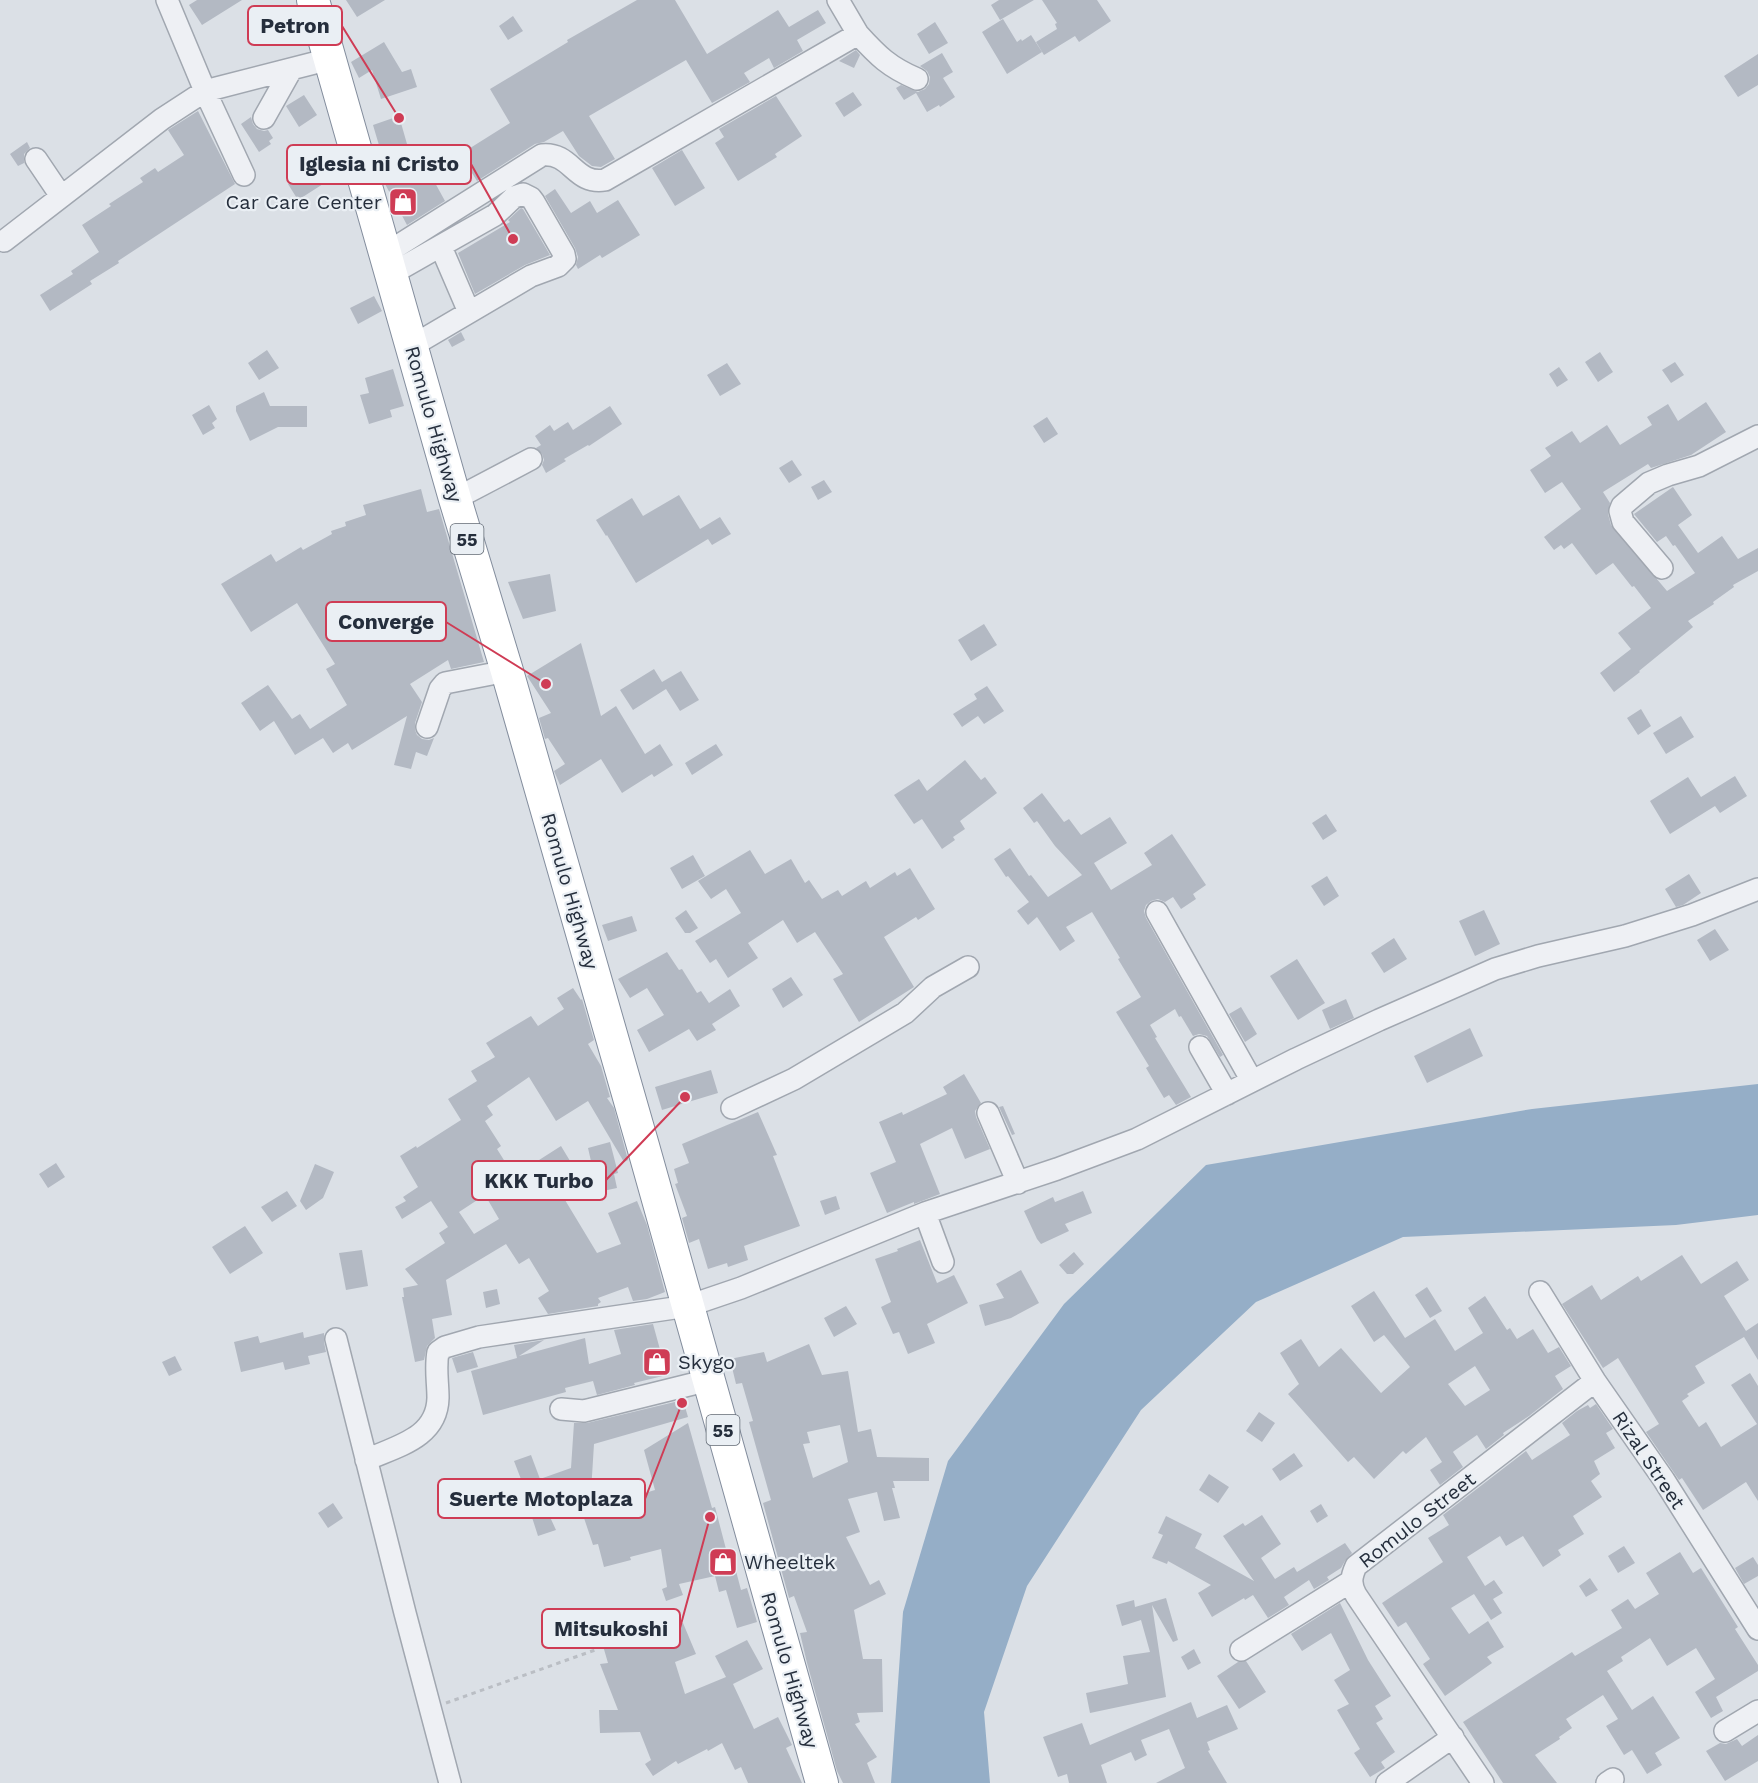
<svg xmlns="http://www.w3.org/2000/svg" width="1758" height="1783" viewBox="0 0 1758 1783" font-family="'Work Sans',sans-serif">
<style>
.water{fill:#95aec7}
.building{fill:#b3b9c3;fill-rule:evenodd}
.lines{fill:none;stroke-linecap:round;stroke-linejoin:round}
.minor-casing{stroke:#a1a7b0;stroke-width:24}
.highway-casing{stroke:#838d9d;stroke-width:34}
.path{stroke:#babec4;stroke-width:3;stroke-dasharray:4.5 4.5;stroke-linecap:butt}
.minor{stroke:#eef0f4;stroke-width:21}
.highway{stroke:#fff;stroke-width:32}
.labels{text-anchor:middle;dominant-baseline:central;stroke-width:4.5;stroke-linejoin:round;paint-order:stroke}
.shield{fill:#eaeff4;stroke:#606873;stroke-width:1.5}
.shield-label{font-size:18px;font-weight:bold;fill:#252e3c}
.poi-label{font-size:20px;fill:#252e3c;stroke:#eaeff4;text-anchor:start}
.street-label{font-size:20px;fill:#252e3c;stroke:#eaeff4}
.leader{fill:none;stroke:#cf3c55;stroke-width:2}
.callout-dot{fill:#cf3c55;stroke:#eaeff4;stroke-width:2}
.callout{fill:#eaeff4;stroke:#cf3c55;stroke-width:2}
.callout-label{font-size:21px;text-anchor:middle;font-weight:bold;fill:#252e3c}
</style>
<rect width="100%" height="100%" fill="#dbe0e6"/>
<path class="water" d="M1758 1084V1215L1676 1225 1403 1237 1256 1302 1141 1410 1027 1586 984 1712 990 1783H891L903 1612 948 1461 1064 1304 1206 1165 1532 1109Z"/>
<path class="building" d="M197 0H242L202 25 189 5Z
M346 0H385L357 17Z
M637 0H675L707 54 778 10 789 27 818 10 826 23 797 40 803 51 774 68 769 58 744 73 750 82 712 103 686 60 589 116 615 159 601 167 592 166 579 156 563 131 544 142 535 144 477 181 465 162 472 158 467 150 510 123 490 89 568 42 567 40Z
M999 0H1034L1000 20 991 5Z
M1042 0H1097L1111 21 1079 42 1075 36 1044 55 1036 42 1057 29 1055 24 1057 23Z
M513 16 523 31 508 40 499 26Z
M1003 19 1017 42 1021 39 1022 41 1031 35 1042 52 1007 74 982 32Z
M935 22 948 43 929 54 917 34Z
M384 42 402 72 411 69 417 87 381 99 372 70 359 78 351 62Z
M856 50 860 55 854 68 839 61Z
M942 53 953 72 943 78 955 97 940 107 939 105 927 112 916 93 904 100 896 88 901 85 918 92 925 89 929 84 930 77 927 71 920 66Z
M1758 54V85L1738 97 1724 76Z
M853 92 862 105 844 117 835 103Z
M304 95 317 115 299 127 286 106Z
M776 96 802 136 775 154 777 157 738 181 715 143 724 137 719 129Z
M198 111 235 184 118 261 119 263 90 281 92 284 50 311 40 295 73 274 71 271 99 252 82 225 111 206 109 204 143 182 140 178 155 168 158 172 184 155 168 130Z
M399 116 407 144 381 152 373 125Z
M251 117 253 124 257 129 264 131 268 130 273 138 269 141 271 144 259 152 241 124Z
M27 142 30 148 24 154V163L18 166 10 154Z
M682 150 705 188 675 206 652 168Z
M423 161 445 201 407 225 384 182Z
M324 162 334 177 298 200 288 184Z
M555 189 571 213 590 201 597 213 618 200 640 235 602 258 600 255 578 269 576 265 578 257 575 248 545 196Z
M521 208 523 209 550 255 525 265 475 294 458 253 510 222 508 220Z
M374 296 382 311 358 324 350 308Z
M461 332 465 340 452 347 448 340Z
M267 350 279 368 259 380 248 363Z
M1600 352 1613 372 1598 382 1585 362Z
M1675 362 1684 375 1671 383 1662 370Z
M727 363 741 384 720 396 707 375Z
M1559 367 1568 380 1557 387 1549 374Z
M393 369 404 406 390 410 392 417 369 424 360 395 369 393 365 378Z
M264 392 270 406H307V427H278L250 441 236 411V406Z
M1706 402 1726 432 1691 455 1651 468 1648 464 1603 492 1610 503 1608 514 1611 525 1667 591 1695 573 1675 545 1673 546 1666 536 1657 542 1634 514 1673 487 1692 515 1678 525 1698 553 1722 536 1738 559 1758 548V571L1733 585 1734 587 1713 602 1714 604 1688 621 1693 627 1639 671 1640 672 1614 692 1600 673 1631 649 1618 633 1651 608 1634 586 1632 587 1613 563 1596 575 1572 543 1564 549 1561 545 1554 550 1544 537 1581 509 1562 482 1545 493 1530 470 1551 456 1545 448 1572 431 1580 443 1607 425 1620 445 1652 425 1647 417 1668 404 1678 421Z
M209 405 217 419 212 423 215 428 203 435 192 415Z
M610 406 622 424 589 446 588 445 564 459 566 461 546 473 542 465 544 460 542 454 536 448 541 445 535 436 550 425 554 431 568 422 573 430Z
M1047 417 1058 434 1044 443 1033 426Z
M792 460 802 475 789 483 779 468Z
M824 480 832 492 818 500 811 487Z
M421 489 427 512 439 509 484 662 451 669 448 660 410 684 422 702 415 723V730L417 735 422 739 429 740 434 738 427 756 416 752 411 769 394 765 407 716 352 750 348 743 333 753 323 738 295 755 274 721 260 731 241 703 268 685 292 719 300 714 310 729 347 705 326 669 335 664 297 603 251 632 221 584 271 554 276 562 301 547 303 550 332 534 331 531 346 526 345 522 366 515 363 505Z
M679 495 700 529 720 517 731 534 712 545 708 539 636 583 607 535 606 536 596 520 632 498 643 516Z
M550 574 556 611 523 619 508 582Z
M984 624 997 645 971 661 958 640Z
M581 643 601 716 616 706 645 754 660 744 673 765 654 777 652 774 622 793 601 759 560 785 554 771 565 764 548 738 545 739 539 718 551 713 527 676Z
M654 669 662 682 681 671 699 700 680 711 666 689 633 710 620 690Z
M987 686 1004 711 984 724 978 716 962 727 953 714 977 699 974 694Z
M1641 709 1651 726 1638 735 1627 718Z
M1681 716 1694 737 1666 754 1653 733Z
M716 744 723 755 692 775 685 763Z
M965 760 981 780 985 777 997 793 960 821 965 829 953 837 955 840 942 849 922 819 914 824 894 795 919 779 927 791Z
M1735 776 1747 796 1720 813 1715 806 1670 834 1650 801 1688 777 1701 797Z
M1042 793 1064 822 1069 819 1081 835 1110 817 1127 843 1094 863 1111 890 1152 865 1144 853 1172 834 1206 885 1193 894 1196 899 1181 909 1173 897 1165 902 1158 899 1151 901 1146 905 1144 911 1146 918 1223 1055 1220 1057 1207 1036 1199 1034 1193 1036 1181 1016 1179 1017 1175 1009 1150 1025 1157 1037 1155 1038 1191 1097 1176 1105 1169 1095 1164 1098 1146 1068 1149 1066 1116 1012 1141 997 1118 959 1120 958 1092 912 1066 927 1075 941 1060 951 1037 917 1028 925 1017 911 1029 902 1008 876 1006 877 994 859 1010 848 1029 876 1031 875 1048 897 1082 875 1055 846 1037 821 1034 823 1023 808Z
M1326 814 1337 831 1323 840 1312 823Z
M750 850 765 874 791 859 805 883 809 880 822 899 838 890 842 896 866 881 870 888 895 872 897 876 910 868 935 909 918 920 916 917 884 937 914 987 859 1022 833 979 843 974 815 932 797 943 783 920 748 943 758 958 728 978 716 959 710 963 695 941 741 913 726 889 711 899 698 881Z
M693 855 705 876 682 889 670 868Z
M1689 874 1701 893 1683 905 1676 907 1665 889Z
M1327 876 1339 896 1324 906 1311 886Z
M686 910 698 928 690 933H685L675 918Z
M1484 910 1500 944 1475 956 1459 921Z
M632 916 637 931 608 941 602 925Z
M1715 929 1729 950 1710 961 1697 940Z
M1394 938 1407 959 1384 973 1371 953Z
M667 952 679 970 682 969 697 993 701 991 709 1003 730 989 740 1006 712 1024 716 1030 697 1041 689 1029 649 1052 637 1030 664 1015 647 988 630 998 618 979Z
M1297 959 1325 1003 1298 1020 1270 976Z
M791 977 803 995 783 1008 772 989Z
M573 988 581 1000 582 999 594 1040 588 1044 601 1066 610 1097 607 1098 614 1108 628 1160 624 1162 588 1101 556 1121 529 1077 487 1106 493 1115 485 1121 501 1146 497 1149 514 1176 561 1146 590 1194 565 1200 597 1253 621 1244 608 1213 637 1201 647 1225 665 1292 647 1299 633 1301 628 1287 598 1298 601 1302 598 1304V1306L548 1314 538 1298 549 1291 529 1258 519 1264 506 1244 446 1280 452 1315 432 1319 435 1338 427 1346 424 1360 415 1362 402 1297H404L403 1288 418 1285 405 1269 445 1243 439 1233 448 1227 431 1201 402 1219 395 1207 406 1201 403 1197 418 1187 400 1156 416 1146 417 1148 461 1120 448 1099 477 1081 471 1071 495 1057 486 1043 531 1016 538 1026 564 1009 557 998ZM485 1195 499 1219 474 1234 459 1212Z
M1346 999 1354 1018 1330 1029 1322 1010Z
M1241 1007 1257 1034 1245 1042 1229 1014Z
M1470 1028 1483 1056 1427 1083 1414 1056Z
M711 1070 718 1093 662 1110 655 1087Z
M964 1074 981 1103 975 1111 976 1117 990 1149 965 1159 952 1128 920 1144 940 1194 914 1204V1202L887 1213 870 1173 896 1162 879 1122 902 1112 903 1115 947 1094 943 1087Z
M1003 1106 1015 1134 1012 1135 999 1107Z
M758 1112 777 1155 773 1156 800 1226 744 1246 748 1260 728 1267 727 1263 708 1269 699 1239 689 1243 682 1218 687 1216 675 1184 678 1183 674 1169 689 1163 682 1144Z
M610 1142 618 1173 614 1174 617 1188 598 1192 588 1148Z
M56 1163 65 1177 48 1188 39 1174Z
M315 1164 334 1172 323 1198 306 1210 300 1201Z
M287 1191 297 1206 272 1222 261 1207Z
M1083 1191 1092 1213 1065 1224 1069 1231 1041 1244 1037 1239 1024 1211 1053 1197 1055 1202Z
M836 1196 840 1209 825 1215 820 1201Z
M245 1226 263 1253 230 1274 212 1247Z
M920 1240 937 1283 954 1275 968 1303 927 1324 935 1343 908 1354 899 1332 893 1334 881 1307 891 1302 875 1259 898 1251 897 1249Z
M362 1250 368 1286 346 1290 339 1253Z
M1074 1252 1084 1264 1073 1274H1067L1059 1265Z
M1682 1255 1701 1284 1737 1261 1749 1280 1724 1296 1746 1331 1758 1323V1360L1744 1337 1695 1366 1705 1383 1687 1394 1689 1396 1682 1401 1699 1427 1706 1422 1721 1447 1757 1424 1731 1385 1750 1373 1758 1386V1501L1746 1482 1703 1510 1682 1478 1679 1480 1646 1432 1659 1424 1618 1358 1603 1368 1562 1304 1592 1285 1601 1300 1638 1276 1641 1281Z
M1021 1270 1039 1303 1011 1318 985 1326 979 1305 1004 1298 996 1284Z
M1427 1287 1442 1311 1430 1318 1415 1295Z
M497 1289 500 1304 486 1308 483 1292Z
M1374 1291 1405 1338 1435 1319 1455 1351 1483 1333 1468 1308 1485 1296 1507 1330 1510 1328 1517 1339 1533 1329 1548 1353 1559 1347 1571 1366 1555 1376 1563 1389 1529 1416 1503 1433 1504 1435 1486 1449 1477 1435 1454 1451 1453 1452 1463 1467 1440 1485 1430 1470 1442 1462 1426 1437 1406 1454 1403 1451 1374 1479 1354 1457 1348 1462 1288 1394 1299 1384 1280 1353 1301 1339 1319 1367 1341 1348 1381 1393 1410 1367 1384 1335 1374 1342 1351 1306ZM1475 1366 1490 1390 1465 1406 1448 1384Z
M846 1306 857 1324 834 1337 824 1318Z
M653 1324 667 1375 634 1383 635 1385 597 1395 593 1381 565 1388 566 1392 483 1415 471 1371 517 1358 514 1345 544 1340 519 1356 585 1338 589 1364 621 1354 614 1330Z
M303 1332 304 1338 324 1333V1342L326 1352 308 1356 310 1364 285 1370 283 1362 241 1372 234 1342 258 1336 260 1343Z
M809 1344 822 1375 848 1371 858 1432 871 1429 877 1457 929 1458V1481H893L895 1488H892L900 1518 884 1521 877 1492 848 1499 860 1532 846 1537 870 1585 879 1580 886 1594 854 1610 863 1659H882L883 1712 857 1713 860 1722 855 1724 877 1757 867 1763 875 1783H843L837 1771 807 1663 800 1633 807 1632 794 1596 789 1598 763 1503 771 1500 749 1422 753 1421 742 1383 736 1384 730 1359 764 1352 767 1362ZM840 1425 848 1462 813 1478 803 1444 810 1443 807 1432Z
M473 1352 478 1367 457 1373 452 1358Z
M175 1356 182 1370 169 1376 162 1362Z
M683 1400 688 1417 594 1444 591 1492 550 1517 556 1530 538 1536 529 1508 525 1510 518 1490 524 1487 514 1461 531 1455 540 1479 571 1468 574 1423H587Z
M1596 1404 1613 1429 1606 1433 1615 1448 1594 1461 1600 1474 1591 1481 1602 1497 1573 1516 1584 1534 1558 1550 1561 1555 1543 1567 1523 1536 1506 1546 1500 1536 1467 1557 1485 1586 1494 1580 1503 1593 1493 1599 1502 1613 1491 1620 1474 1594 1451 1608 1469 1634 1488 1621 1504 1647 1487 1657 1492 1663 1445 1696 1423 1664 1430 1659 1406 1622 1398 1627 1382 1603 1443 1562 1428 1538 1449 1525 1443 1515 1526 1451 1532 1460 1570 1435 1562 1423 1577 1411 1588 1405 1590 1408Z
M1259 1412 1275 1423 1262 1442 1246 1431Z
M688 1423 712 1508 715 1507 732 1572 736 1571 741 1590 747 1588 757 1622 737 1628 726 1590 719 1592 715 1576 679 1584 683 1595 666 1601 662 1589 667 1587 661 1549 630 1557 631 1560 604 1567 598 1544 593 1545 582 1512 655 1490 644 1450Z
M1294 1453 1303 1466 1280 1481 1272 1469Z
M1209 1474 1229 1487 1218 1503 1199 1490Z
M333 1503 343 1518 328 1528 318 1513Z
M1321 1504 1328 1516 1317 1523 1310 1511Z
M1262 1515 1281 1544 1261 1558 1275 1579 1294 1567 1297 1572 1345 1543 1352 1553 1345 1561 1341 1568 1327 1577 1329 1580 1314 1589 1309 1580 1284 1597 1289 1605 1268 1618 1253 1595 1245 1600 1244 1598 1212 1617 1198 1593 1211 1585 1168 1561 1167 1564 1152 1558 1163 1535 1158 1533 1166 1516 1202 1534 1195 1548 1254 1581 1223 1536 1243 1523 1245 1526Z
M1624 1546 1635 1563 1618 1573 1608 1556Z
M1680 1552 1693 1573 1701 1568 1738 1627 1735 1629 1758 1665V1671L1716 1697 1723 1711 1711 1718 1695 1692 1715 1679 1696 1648 1667 1666 1650 1638 1621 1657 1623 1661 1607 1671 1632 1710 1653 1696 1680 1738 1655 1753 1662 1765 1647 1774 1632 1750 1624 1755 1606 1726 1618 1719 1603 1695 1566 1719 1572 1728 1559 1737 1560 1739 1535 1755 1557 1783H1503L1463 1722 1572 1652 1575 1656 1622 1628 1611 1610 1628 1599 1635 1609 1659 1594 1646 1573Z
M1753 1557 1758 1565V1576L1744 1584 1735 1568Z
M1590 1578 1598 1590 1586 1597 1579 1586Z
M1166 1598 1178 1640 1173 1642 1152 1605 1166 1697 1090 1713 1086 1693 1128 1684 1123 1656 1150 1652 1141 1620 1122 1626 1116 1605 1134 1600 1135 1607Z
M1340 1603 1368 1660 1391 1696 1375 1706 1383 1719 1376 1723 1395 1752 1381 1762 1385 1768 1370 1777 1354 1753 1360 1749 1337 1710 1349 1704 1334 1680 1350 1670 1331 1633 1302 1651 1291 1634Z
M613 1616 620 1638 623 1637V1639L659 1625 662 1632 683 1623 696 1654 675 1662 685 1694 726 1677 715 1656 747 1640 763 1669 733 1684 754 1729 778 1717 792 1745 786 1748 802 1783H748L741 1767 735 1770 722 1743 708 1751 707 1749 678 1764 676 1761 653 1776 645 1764 651 1760 640 1732 600 1733 599 1710H618L600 1664 608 1663 596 1622Z
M1194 1649 1201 1663 1188 1670 1181 1657Z
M1246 1661 1266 1692 1239 1709 1217 1676 1238 1662Z
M1191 1702 1197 1718 1227 1705 1238 1729 1207 1742 1210 1750 1208 1751 1227 1783H1156L1185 1768 1169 1729 1141 1740 1147 1755 1135 1761 1131 1752 1101 1765 1107 1783H1069L1067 1774 1058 1777 1043 1737 1082 1723 1090 1745Z
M1758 1735V1761L1725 1781 1706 1751 1720 1743 1726 1744 1737 1739 1742 1746Z"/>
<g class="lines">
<g class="minor-casing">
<path id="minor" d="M167 0 205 91 330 59
M838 0 858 34
M264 118 291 70
M36 159 61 196
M4 241 162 119 205 91 244 175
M441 247 469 312
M385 254 542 155C572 152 574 185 605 180L858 34C878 56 889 67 917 79
M391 274 495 215 514 197 523 194 531 198 534 202 564 254 565 259 558 266 531 276 412 346
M455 499 531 459
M1662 568 1623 522 1620 511 1622 506 1649 483 1668 475 1699 466 1758 436
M427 727 440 689 445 683 507 671
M1157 912 1252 1081
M1200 1047 1227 1094
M732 1108 794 1079 905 1013 933 987 968 967
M988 1113 1018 1183
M925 1213 943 1262
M1540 1292 1595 1381 1664 1480 1758 1629
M336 1339 405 1613 450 1783
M561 1409 584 1411 709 1380
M366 1460C397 1446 437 1438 438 1398 438 1382 435 1368 438 1352L445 1347 479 1337 688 1306 741 1288 925 1213 1057 1169 1137 1139 1296 1059 1379 1020 1495 969 1538 956 1625 936 1692 915 1758 889
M1241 1650 1350 1582
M1725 1731 1758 1711
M1387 1783 1453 1737
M1483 1783 1356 1595C1350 1584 1351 1577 1356 1566L1595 1381
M1607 1783 1613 1779"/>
</g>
<g class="highway-casing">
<path id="highway" d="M313 0 455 499 507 671 643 1146 822 1783"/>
</g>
<path class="path" d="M446 1703 595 1650"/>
<use href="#minor" class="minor"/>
<use href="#highway" class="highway"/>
</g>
<defs>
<g id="shop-square" transform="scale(1.5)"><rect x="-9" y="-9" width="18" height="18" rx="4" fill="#cf3c55" stroke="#eaeff4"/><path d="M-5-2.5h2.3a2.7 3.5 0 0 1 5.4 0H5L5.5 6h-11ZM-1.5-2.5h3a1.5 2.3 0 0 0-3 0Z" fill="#fff"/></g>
</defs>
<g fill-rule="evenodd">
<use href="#shop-square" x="403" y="202"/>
<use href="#shop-square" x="657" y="1362"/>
<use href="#shop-square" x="723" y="1562"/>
</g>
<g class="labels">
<g class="shield">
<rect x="450.5" y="524" width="33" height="30" rx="4.5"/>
<rect x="706.5" y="1415" width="33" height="30" rx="4.5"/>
</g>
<g class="shield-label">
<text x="467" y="539">55</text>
<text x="723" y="1430">55</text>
</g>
<g class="poi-label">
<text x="382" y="202" text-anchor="end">Car Care Center</text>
<text x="678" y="1362">Skygo</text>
<text x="744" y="1562">Wheeltek</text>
</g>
<g class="street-label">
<text transform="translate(434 424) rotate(74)">Romulo Highway</text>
<text transform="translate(570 891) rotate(74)">Romulo Highway</text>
<text transform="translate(1649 1460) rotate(56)">Rizal Street</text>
<text transform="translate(1417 1520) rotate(-38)">Romulo Street</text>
<text transform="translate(790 1670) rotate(74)">Romulo Highway</text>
</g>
</g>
<path class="leader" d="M399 118L342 26M513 239L471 164M546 684L446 622M685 1097L606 1180M682 1403L645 1499M710 1517L680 1628"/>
<g class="callout-dot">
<circle cx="399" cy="118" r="6"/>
<circle cx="513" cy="239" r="6"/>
<circle cx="546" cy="684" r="6"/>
<circle cx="685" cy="1097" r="6"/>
<circle cx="682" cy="1403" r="6"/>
<circle cx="710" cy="1517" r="6"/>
</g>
<g class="callout">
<rect x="248" y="6" width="94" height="39" rx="6"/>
<rect x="287" y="145" width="184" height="39" rx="6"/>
<rect x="326" y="602" width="120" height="39" rx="6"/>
<rect x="472" y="1161" width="134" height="39" rx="6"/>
<rect x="438" y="1479" width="207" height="39" rx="6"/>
<rect x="542" y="1609" width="138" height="39" rx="6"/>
</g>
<g class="callout-label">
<text x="295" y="33">Petron</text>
<text x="379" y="171">Iglesia ni Cristo</text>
<text x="386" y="629">Converge</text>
<text x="539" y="1188">KKK Turbo</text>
<text x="541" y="1506">Suerte Motoplaza</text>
<text x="611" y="1636">Mitsukoshi</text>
</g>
</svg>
